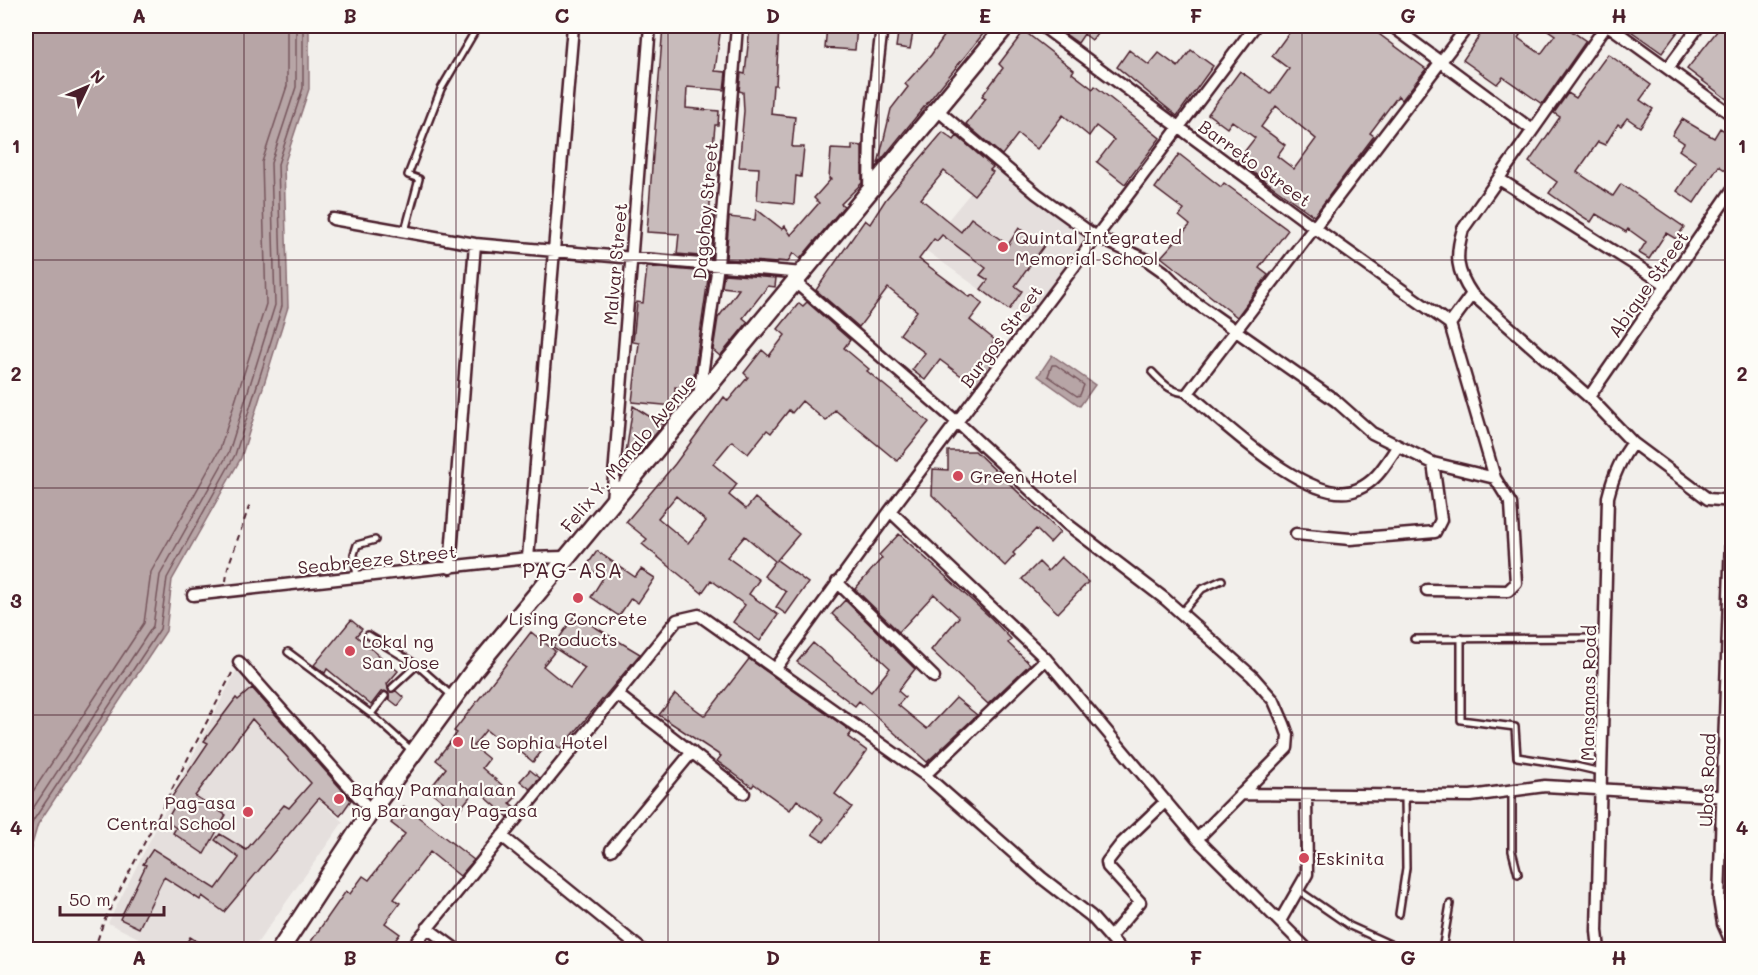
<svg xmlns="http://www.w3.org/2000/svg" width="1758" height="975" viewBox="0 0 1758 975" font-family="Mali,sans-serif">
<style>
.built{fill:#e5dfdd}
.water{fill:#b7a5a6;stroke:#8b6f75;stroke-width:1.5}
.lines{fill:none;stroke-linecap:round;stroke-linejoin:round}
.shore{stroke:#76555c;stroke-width:1.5}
.building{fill:#c8bbbb;stroke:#4a1f2b;stroke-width:1.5;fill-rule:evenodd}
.service-casing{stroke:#4a1f2b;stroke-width:10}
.minor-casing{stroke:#4a1f2b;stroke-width:15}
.secondary-casing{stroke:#4a1f2b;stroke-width:21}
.path{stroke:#4a1f2b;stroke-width:2;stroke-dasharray:6 4.5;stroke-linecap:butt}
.service{stroke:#fdfcf7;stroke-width:5}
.minor{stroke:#fdfcf7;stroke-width:10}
.secondary{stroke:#fdfcf7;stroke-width:16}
.grid{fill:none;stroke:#4a1f2b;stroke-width:1.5;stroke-opacity:0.55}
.poi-dot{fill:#d1495b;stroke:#fdfcf7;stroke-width:2}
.labels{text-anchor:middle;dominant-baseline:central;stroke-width:4.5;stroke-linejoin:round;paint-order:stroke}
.street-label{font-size:18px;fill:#4a1f2b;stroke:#fdfcf7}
.poi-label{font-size:18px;fill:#4a1f2b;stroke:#fdfcf7;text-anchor:start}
.quarter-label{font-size:21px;letter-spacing:1.5px;fill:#4a1f2b;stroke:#fdfcf7}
.neatline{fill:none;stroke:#4a1f2b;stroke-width:2}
.grid-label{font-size:20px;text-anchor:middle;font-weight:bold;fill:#4a1f2b}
</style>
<rect width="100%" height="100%" fill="#f2efeb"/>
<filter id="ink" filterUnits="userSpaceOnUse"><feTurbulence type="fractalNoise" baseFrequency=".0167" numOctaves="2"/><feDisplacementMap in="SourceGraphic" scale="12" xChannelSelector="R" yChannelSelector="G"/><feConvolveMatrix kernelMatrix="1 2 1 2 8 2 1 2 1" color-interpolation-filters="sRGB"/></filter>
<g filter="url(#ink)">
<path class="built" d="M994 168 1084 238 1082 244 1024 321 924 249 986 174Z
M238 667 339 779 321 802 343 822 253 949H161L108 923Z"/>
<path class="water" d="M26 26H309V89L284 165 288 307 241 458 172 580 166 631 38 824 26 865Z
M1052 355 1095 385 1080 406 1038 376Z"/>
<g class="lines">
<path class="shore" d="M1052 365H1056L1084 385 1080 395 1077 396 1048 376Z
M26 802 144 623 151 572 220 449 266 304 262 162 287 86V26
M26 819 153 626 160 575 229 452 275 305 271 163 296 87V26
M26 844 33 821 160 629 167 578 235 455 282 306 278 164 303 88V26"/>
</g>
<path class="building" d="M663 26H721L715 71 726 72 724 90 687 87 686 108 719 111 718 125H715L710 180V214L714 216 711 257 677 254 679 234 647 232Z
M750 26H779L776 85H773L771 114 795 117 792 147H804L801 177 796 176 794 204 757 200 759 168 739 167 744 111 743 92 739 91 741 73 745 74Z
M827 26H857L855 50 825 48Z
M899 26 914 27 910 49 896 47Z
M951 26H970L983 34 878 164 891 109 908 87 905 84 931 55Z
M1054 26H1102L1092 40 1084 34 1078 43Z
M1294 26H1368L1426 69 1402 100 1398 96 1370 133 1374 136 1314 216 1237 161 1255 138 1232 121 1227 128 1208 114 1240 71 1271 94 1289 69 1272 56ZM1276 106 1316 139 1294 169 1277 156 1285 145 1261 127Z
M1486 26H1526L1518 38 1541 54 1555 35 1542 26H1564L1586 41 1542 104 1503 77 1497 84 1463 60Z
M1624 26H1682L1662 53Z
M1721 26H1732V103L1687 69Z
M1024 31 1074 70 1072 73 1093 89 1095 86 1160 138 1125 184 1097 162 1114 140 1096 126 1089 136 1063 115 1037 149 1018 134 1002 155 966 124 986 98 982 96 1003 68 999 64Z
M1129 50 1149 65 1159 53 1178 67 1191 50 1213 66 1177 116 1117 67Z
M1608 54 1651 85 1640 100 1653 109 1640 127 1627 118 1621 126 1618 124 1605 145 1598 142 1577 172 1613 196 1621 184 1684 227 1676 239 1666 233 1649 259 1639 253 1646 242 1628 229 1626 232 1596 214 1591 222 1577 213 1549 193 1557 182 1529 162 1560 117 1554 113 1568 93 1576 98Z
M1682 119 1714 138 1720 128 1732 136V175L1719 166 1694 203 1677 191 1696 162 1679 150 1684 143 1672 135Z
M943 132 954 140 957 136 993 167 990 170 993 172 974 195 944 171 921 199 961 232 971 218 1008 245 1019 228 1044 246 1015 286 1022 291 1009 310 981 289 988 280 980 275 986 268 942 235 937 241 934 239 919 259 970 297 972 295 983 303 970 320 995 340 988 349 998 356 975 386 940 360 925 380 912 370 925 353 900 334 917 311 888 288 859 327 816 290 865 220 870 224 886 199Z
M852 145 862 146V183L841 204 844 206 800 259 793 253 788 262 778 261 777 263 726 259 729 217 755 220 756 209 782 229 785 226 791 235 819 203 814 198 831 179H829L831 149 852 150Z
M1179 154 1221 187 1224 183 1288 230 1259 268 1268 275 1237 317 1161 257 1190 225 1179 216 1184 210 1155 188Z
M647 267 709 272 692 389 675 387 674 406 632 402 639 343 633 342 637 302 643 303Z
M724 274 776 278 775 287 768 286 743 318 748 322 720 356 713 350 718 318 739 289 722 287Z
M807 302 850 340 844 348 869 369 867 371 929 422 897 461 835 410 826 421 802 401 792 413 789 410 771 433 767 430 748 454 732 441 713 464 737 484 729 495 746 509 755 498 799 534 777 560 808 583 786 614 776 607 786 592 764 576 775 561 745 536 727 557 759 580 749 594 778 615 760 641 733 622 745 605 711 580 702 593 642 544 647 539 626 522 675 464 724 397 728 401 748 377 744 373 762 350 769 356 785 335 778 329 799 303 803 306ZM676 496 706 521 688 543 658 518Z
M633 406 663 425 623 473Z
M948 451H975L1060 532 1050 543 1036 529 1013 553 1015 555 1005 566 932 495 933 469 948 470Z
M899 534 991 618 1011 639 1008 643 1030 664 988 704 931 650 959 617 934 594 899 632 855 589 882 558 879 555Z
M597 551 635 577 641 569 655 578 638 603 631 598 619 616 591 597 603 578 586 567Z
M1061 557 1088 582 1058 613 1022 579 1039 562 1048 571Z
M845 600 915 669 898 691 905 697 898 705 927 729 956 698 977 715 927 762 859 701 855 706 797 662 813 643 871 692 890 668 832 614Z
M575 615 640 654 561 749 550 741 533 762 510 743 507 747 486 730 473 746 489 759 482 768 516 797 510 803 516 808 508 817 476 789 457 813 429 790 446 768 436 760 457 733 454 731 531 632 555 651 543 666 570 688 585 668 553 647Z
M351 620 362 629 356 636 398 671 387 684 389 692 396 691 404 698 398 706 389 699V694L385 691 381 692 371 705 327 669 325 673 314 665Z
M749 659 852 732 848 737 867 751 835 794 852 807 824 842 812 834 823 819 797 800 790 810 754 784 752 787 717 761 721 756 659 715 675 694 705 716Z
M252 688 351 800 340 816 319 798 224 912 202 896 200 900 164 877 139 928 120 919 146 865 143 864 153 849 216 889 239 858 215 840 220 834 246 850 284 805 289 808 311 783 252 719 195 796 226 815 204 854 173 833 176 828 166 821 177 802 171 798 208 743 204 741 236 698 238 700Z
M530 770 540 778 530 789 520 781Z
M404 806 474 860 460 876 430 852 394 899 400 903 385 923 400 934 388 950H369L355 944 350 950H305L346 891 350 894 363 876 369 880 405 834 391 823Z
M190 937 210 950H182Z"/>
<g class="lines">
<g class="service-casing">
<path id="service" d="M405 231 419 179 408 175 441 89 478 26
M1152 372C1163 383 1171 393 1188 393
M357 577 354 554 357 545 375 540
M1181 613 1202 589 1222 580
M368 635 417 665 451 695
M1461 638V720L1515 727 1517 757 1575 766 1601 772
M1414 639 1604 638
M288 652 371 714 411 750
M392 688 417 665
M371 714 385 696
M1512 790V851L1518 874
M1298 890 1350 926 1403 950
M1399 914 1406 868 1405 797
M1442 950 1450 904"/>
</g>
<g class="minor-casing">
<path id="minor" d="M1042 26 1315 228 1450 324
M1392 26 1531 129
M1606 26 1463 229C1455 256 1456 271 1472 294L1589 397 1633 443 1708 499 1732 501
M1609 26 1732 115
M1668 68 1699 26
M936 109 1037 194 1095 236 1147 260 1164 272 1192 300 1336 401 1372 433 1433 463 1495 478
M1499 179 1667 285
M869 191 870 130 882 26
M333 219 475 244 803 273
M795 282 957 422 1067 524 1165 599 1252 676 1274 701 1284 724 1288 735 1287 748 1197 839
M1450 324 1472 294
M699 396 718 265 737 26
M1589 397 1732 190
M1398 446C1386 463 1377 481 1358 489 1313 511 1221 420 1188 393L1468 26
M612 501 650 26
M1732 507 1719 899 1723 924 1732 944
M890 511 1046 659 1197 839 1308 950
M1296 534 1350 539 1435 532 1441 520 1433 463
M528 558 573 26
M450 568 475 244
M837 582 934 677
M1427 590 1508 591 1516 583 1511 504 1495 478 1450 324
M193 595 528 558 565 557
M239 662 371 811
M776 668 890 511 1255 26
M618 695 744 793
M925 775 1046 659
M1241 794 1471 796 1545 786 1732 797
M502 836 642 950
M611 850 692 752
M1280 921 1307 874 1306 796
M427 928 457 950
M1110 937 1140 902 1108 867 1107 862 1121 844 1166 801
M26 949 27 950
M410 950 677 620 699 615 925 775 1042 878 1091 916 1121 950
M1599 950 1597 931 1608 497C1613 477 1620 459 1633 443"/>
</g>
<g class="secondary-casing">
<path id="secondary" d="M280 950 371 811 474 670 1006 26"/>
</g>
<path class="path" d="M226 581 228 567 251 501
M94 950 104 921 232 673"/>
<use href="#service" class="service"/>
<use href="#minor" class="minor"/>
<use href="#secondary" class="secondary"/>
</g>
</g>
<path class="grid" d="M244 26V950M456 26V950M668 26V950M879 26V950M1090 26V950M1302 26V950M1514 26V950M26 260H1732M26 488H1732M26 715H1732"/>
<g class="poi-dot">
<circle cx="1003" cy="247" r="6"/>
<circle cx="958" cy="476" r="6"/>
<circle cx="578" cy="598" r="6"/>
<circle cx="350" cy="651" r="6"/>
<circle cx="458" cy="742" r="6"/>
<circle cx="339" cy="799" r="6"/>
<circle cx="248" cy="812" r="6"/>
<circle cx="1304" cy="858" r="6"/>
</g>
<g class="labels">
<g class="street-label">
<text transform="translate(1255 163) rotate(36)">Barreto Street</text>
<text transform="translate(705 211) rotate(-85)">Dagohoy Street</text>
<text transform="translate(615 264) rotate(-85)">Malvar Street</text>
<text transform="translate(1648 284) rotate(-55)">Abique Street</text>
<text transform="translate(1001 336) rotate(-53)">Burgos Street</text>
<text transform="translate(628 453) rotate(-50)">Felix Y. Manalo Avenue</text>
<text transform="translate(377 559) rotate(-6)">Seabreeze Street</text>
<text transform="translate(1588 693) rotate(-89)">Mansanas Road</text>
<text transform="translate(1707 780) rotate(-88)">Ubas Road</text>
</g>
<g class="poi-label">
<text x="1015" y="237">Quintal Integrated<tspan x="1015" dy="21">Memorial School</tspan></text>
<text x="970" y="476">Green Hotel</text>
<text x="578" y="618" text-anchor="middle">Lising Concrete<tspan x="578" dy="21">Products</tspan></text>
<text x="362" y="641">Lokal ng<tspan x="362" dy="21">San Jose</tspan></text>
<text x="470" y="742">Le Sophia Hotel</text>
<text x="351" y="789">Bahay Pamahalaan<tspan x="351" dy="21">ng Barangay Pag-asa</tspan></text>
<text x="236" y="802" text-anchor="end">Pag-asa<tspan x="236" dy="21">Central School</tspan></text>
<text x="1316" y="858">Eskinita</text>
</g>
<g class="quarter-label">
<text x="573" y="569">PAG-ASA</text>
</g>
</g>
<rect width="1758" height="975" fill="none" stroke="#fdfcf7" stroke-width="66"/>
<g transform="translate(87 87) rotate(46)" stroke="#fdfcf7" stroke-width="4.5" paint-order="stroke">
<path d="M0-4.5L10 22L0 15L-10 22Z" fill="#4a1f2b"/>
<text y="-9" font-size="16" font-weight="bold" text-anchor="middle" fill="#4a1f2b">N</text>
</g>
<path d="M60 906v9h104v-9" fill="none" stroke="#4a1f2b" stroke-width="3"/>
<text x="69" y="906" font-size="18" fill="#4a1f2b" stroke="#fdfcf7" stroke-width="4.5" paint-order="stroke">50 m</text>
<rect x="33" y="33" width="1692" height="909" class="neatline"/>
<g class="grid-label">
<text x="139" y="23">A</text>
<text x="350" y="23">B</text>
<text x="562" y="23">C</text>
<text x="773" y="23">D</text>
<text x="985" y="23">E</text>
<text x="1196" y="23">F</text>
<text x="1408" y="23">G</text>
<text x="1619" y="23">H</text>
<text x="16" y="153">1</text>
<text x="1742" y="153">1</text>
<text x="16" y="381">2</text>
<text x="1742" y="381">2</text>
<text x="16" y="608">3</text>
<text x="1742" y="608">3</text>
<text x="16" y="835">4</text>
<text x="1742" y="835">4</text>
<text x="139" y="965">A</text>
<text x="350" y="965">B</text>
<text x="562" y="965">C</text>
<text x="773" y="965">D</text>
<text x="985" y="965">E</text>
<text x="1196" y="965">F</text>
<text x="1408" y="965">G</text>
<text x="1619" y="965">H</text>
</g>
</svg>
